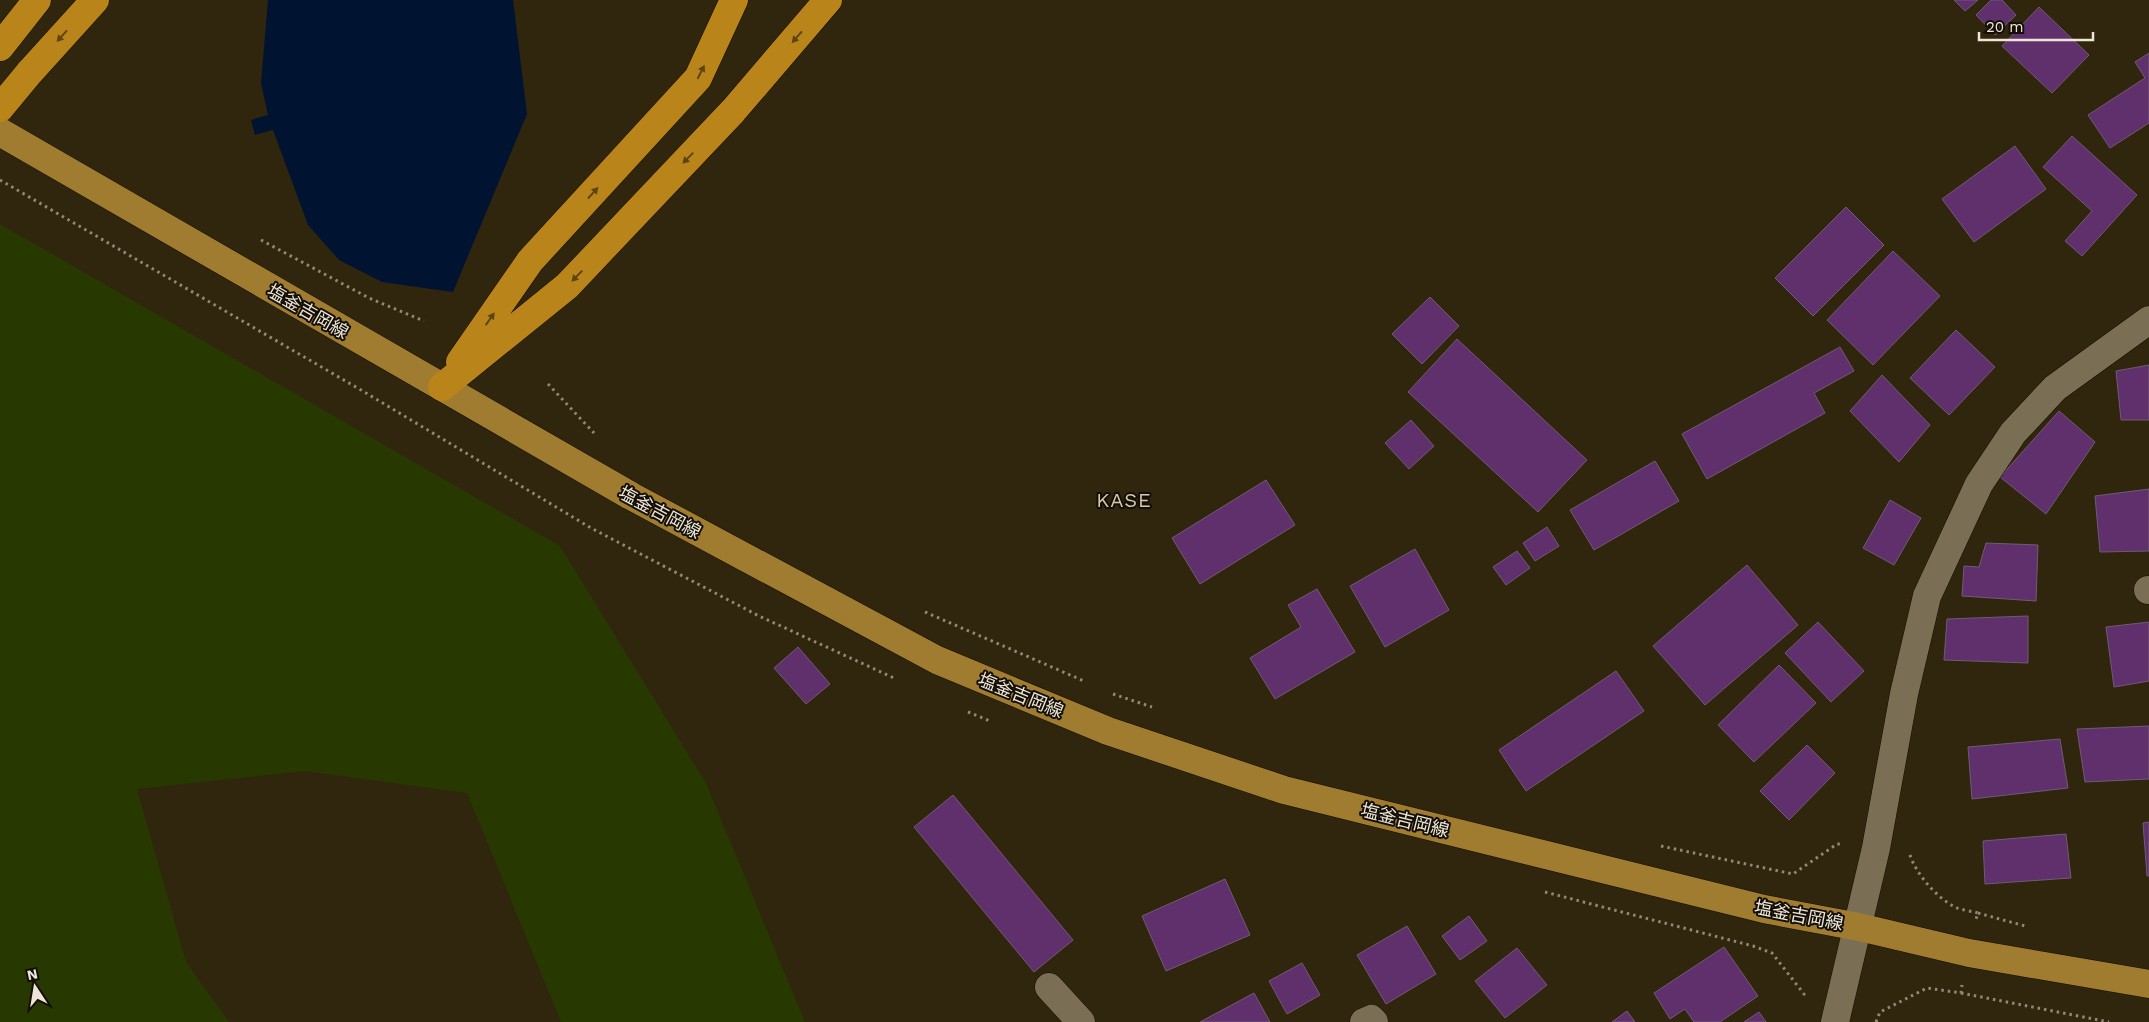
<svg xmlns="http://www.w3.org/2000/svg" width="2149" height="1022" viewBox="0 0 2149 1022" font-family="'Work Sans','Noto Sans JP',sans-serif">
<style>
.green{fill:#273900}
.water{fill:#001431}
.building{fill:#5f306c;stroke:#6e5c73}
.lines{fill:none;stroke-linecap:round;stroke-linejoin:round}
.minor-casing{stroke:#170e00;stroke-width:29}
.major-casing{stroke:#170e00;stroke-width:29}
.highway-casing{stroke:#170e00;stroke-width:29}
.path{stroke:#918875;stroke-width:3;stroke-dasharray:2.5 4;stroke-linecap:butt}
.minor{stroke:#7a6f54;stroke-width:28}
.major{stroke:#a07c31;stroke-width:28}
.highway{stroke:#b9841a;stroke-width:28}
.highway-bridge-casing{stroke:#170e00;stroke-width:29;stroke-linecap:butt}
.highway-bridge{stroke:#b9841a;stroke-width:28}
.oneway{fill:#5e440f}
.labels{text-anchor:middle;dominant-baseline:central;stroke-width:4;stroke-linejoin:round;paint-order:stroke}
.street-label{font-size:18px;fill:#ede6d8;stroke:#140f06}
.quarter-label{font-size:20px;letter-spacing:1px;fill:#d6c9ac;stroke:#140f06}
</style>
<rect width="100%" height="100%" fill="#30250d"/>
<path class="green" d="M0 224 560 546 706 783 805 1022H561L467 793 305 771 137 789 186 962 229 1022H0Z"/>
<path class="water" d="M268 0H513L527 114 453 292 382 282 339 260 308 225 273 130 255 135 251 120 268 115 261 83Z"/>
<path class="building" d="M1954 0H1978L1965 11Z
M1991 0H2002L2016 15 1995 35 1976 15Z
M2039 7 2089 55 2052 93 2002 46Z
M2149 53V123L2110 148 2088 115 2145 78 2135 62Z
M2072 136 2137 195 2082 256 2065 241 2092 211 2043 167Z
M2015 146 2046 189 1974 242 1942 199Z
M1846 207 1884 245 1813 316 1775 278Z
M1893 251 1940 296 1873 365 1827 320Z
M1430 297 1459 326 1422 364 1392 334Z
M1956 330 1995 367 1949 415 1910 378Z
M1457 339 1587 460 1538 512 1408 392Z
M1840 347 1854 371 1814 393 1825 413 1707 479 1682 434Z
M2149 365V420H2121L2116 371Z
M1882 375 1930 425 1899 462 1850 411Z
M2059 411 2095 442 2046 514 2000 477Z
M1411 420 1434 446 1409 469 1385 443Z
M1655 461 1679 501 1594 550 1570 510Z
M1266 480 1295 525 1200 584 1172 538Z
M2149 489V551L2100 552 2095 496Z
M1890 500 1921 518 1894 565 1863 548Z
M1547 527 1559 546 1535 561 1523 543Z
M1986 543 2038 545 2036 601 1962 596 1964 566 1979 567Z
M1415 549 1449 610 1385 647 1350 586Z
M1517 551 1530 568 1506 585 1493 567Z
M1747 565 1798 625 1705 705 1653 646Z
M1317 589 1355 652 1275 699 1250 658 1301 627 1288 605Z
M2028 616V663L1944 660 1947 619Z
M1818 622 1864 671 1831 702 1785 653Z
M2149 622V681L2114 687 2106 627Z
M798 647 830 684 806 704 774 668Z
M1779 665 1816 703 1754 762 1718 725Z
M1616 671 1644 711 1526 791 1499 750Z
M2149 726V779L2085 782 2077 729Z
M2060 739 2068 788 1972 799 1968 747Z
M1807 745 1835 773 1789 820 1760 791Z
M953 795 1073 940 1034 972 914 827Z
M2149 822V876H2147L2143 823Z
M2066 834 2071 878 1985 884 1983 841Z
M1225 879 1250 935 1166 971 1142 916Z
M1469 916 1487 941 1460 960 1442 936Z
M1407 926 1436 974 1386 1004 1357 955Z
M1724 947 1758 996 1720 1022H1694L1685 1009 1670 1019 1654 993Z
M1517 948 1547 985 1505 1018 1475 981Z
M1302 963 1320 995 1287 1014 1269 981Z
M1254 993 1270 1022H1200Z
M1627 1011 1635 1022H1612Z
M1759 1012 1766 1022H1744Z"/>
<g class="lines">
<g class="minor-casing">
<path id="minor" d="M2148 590H2149
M1049 987 1081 1022
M1364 1022 1371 1019 1374 1022
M1835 1022 1876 848 1904 694 1927 596 1979 484 2013 433 2055 388 2149 320"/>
</g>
<g class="major-casing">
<path id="major" d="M0 132 631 496 937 660 1108 731 1284 790 1764 909 1859 927 1969 953 2149 984"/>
</g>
<g class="highway-casing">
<path id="highway" d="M0 47 37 0
M29 73 95 0
M460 362 530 261 698 78 734 0
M442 387 567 286 733 111 828 0"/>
</g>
<path class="path" d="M0 180 361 390 591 528 759 616 894 678
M261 240 369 298 424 321
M548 384 594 433
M925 612 1084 681
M1113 694 1152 707
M968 712 990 721
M1661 846 1793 874 1837 844H1843
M1910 855C1916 874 1937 898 1955 907 1961 910 1971 911 1978 913L1976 919
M1545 892 1753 946 1772 953 1804 994 1803 998
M1978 913 2025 926
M1961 993 2109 1022
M1876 1022 1880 1012 1927 988 1961 993 1962 985"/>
<use href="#minor" class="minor"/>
<use href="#major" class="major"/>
<use href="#highway" class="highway"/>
<g class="highway-bridge-casing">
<path id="highway-bridge" d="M0 108 29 73"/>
</g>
<use href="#highway-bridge" class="highway-bridge"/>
</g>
<defs><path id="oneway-solid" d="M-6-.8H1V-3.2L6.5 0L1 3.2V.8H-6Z" transform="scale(1.25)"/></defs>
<g class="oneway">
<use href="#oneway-solid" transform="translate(62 36) rotate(132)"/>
<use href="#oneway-solid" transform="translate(797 37) rotate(131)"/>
<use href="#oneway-solid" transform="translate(701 72) rotate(-63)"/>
<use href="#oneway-solid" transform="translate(688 158) rotate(134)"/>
<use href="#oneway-solid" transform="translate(593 193) rotate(-47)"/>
<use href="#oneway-solid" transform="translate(577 276) rotate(134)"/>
<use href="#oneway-solid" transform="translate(490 319) rotate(-55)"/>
</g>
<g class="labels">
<g class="street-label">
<text transform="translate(308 311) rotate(30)">塩釜吉岡線</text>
<text transform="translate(660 512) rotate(28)">塩釜吉岡線</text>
<text transform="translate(1021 695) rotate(22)">塩釜吉岡線</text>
<text transform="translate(1405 820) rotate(14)">塩釜吉岡線</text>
<text transform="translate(1799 915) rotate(11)">塩釜吉岡線</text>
</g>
<g class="quarter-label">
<text x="1124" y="500">KASE</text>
</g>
</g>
<g transform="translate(35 987) rotate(348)" stroke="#140f06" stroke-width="4" paint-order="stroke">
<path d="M0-4L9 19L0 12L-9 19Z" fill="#ede6d8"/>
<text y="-8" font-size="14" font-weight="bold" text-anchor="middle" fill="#ede6d8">N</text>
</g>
<path d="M1979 32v8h114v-8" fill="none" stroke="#ede6d8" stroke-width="2.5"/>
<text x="1986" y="32" font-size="15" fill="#ede6d8" stroke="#140f06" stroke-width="4" paint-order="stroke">20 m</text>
</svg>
